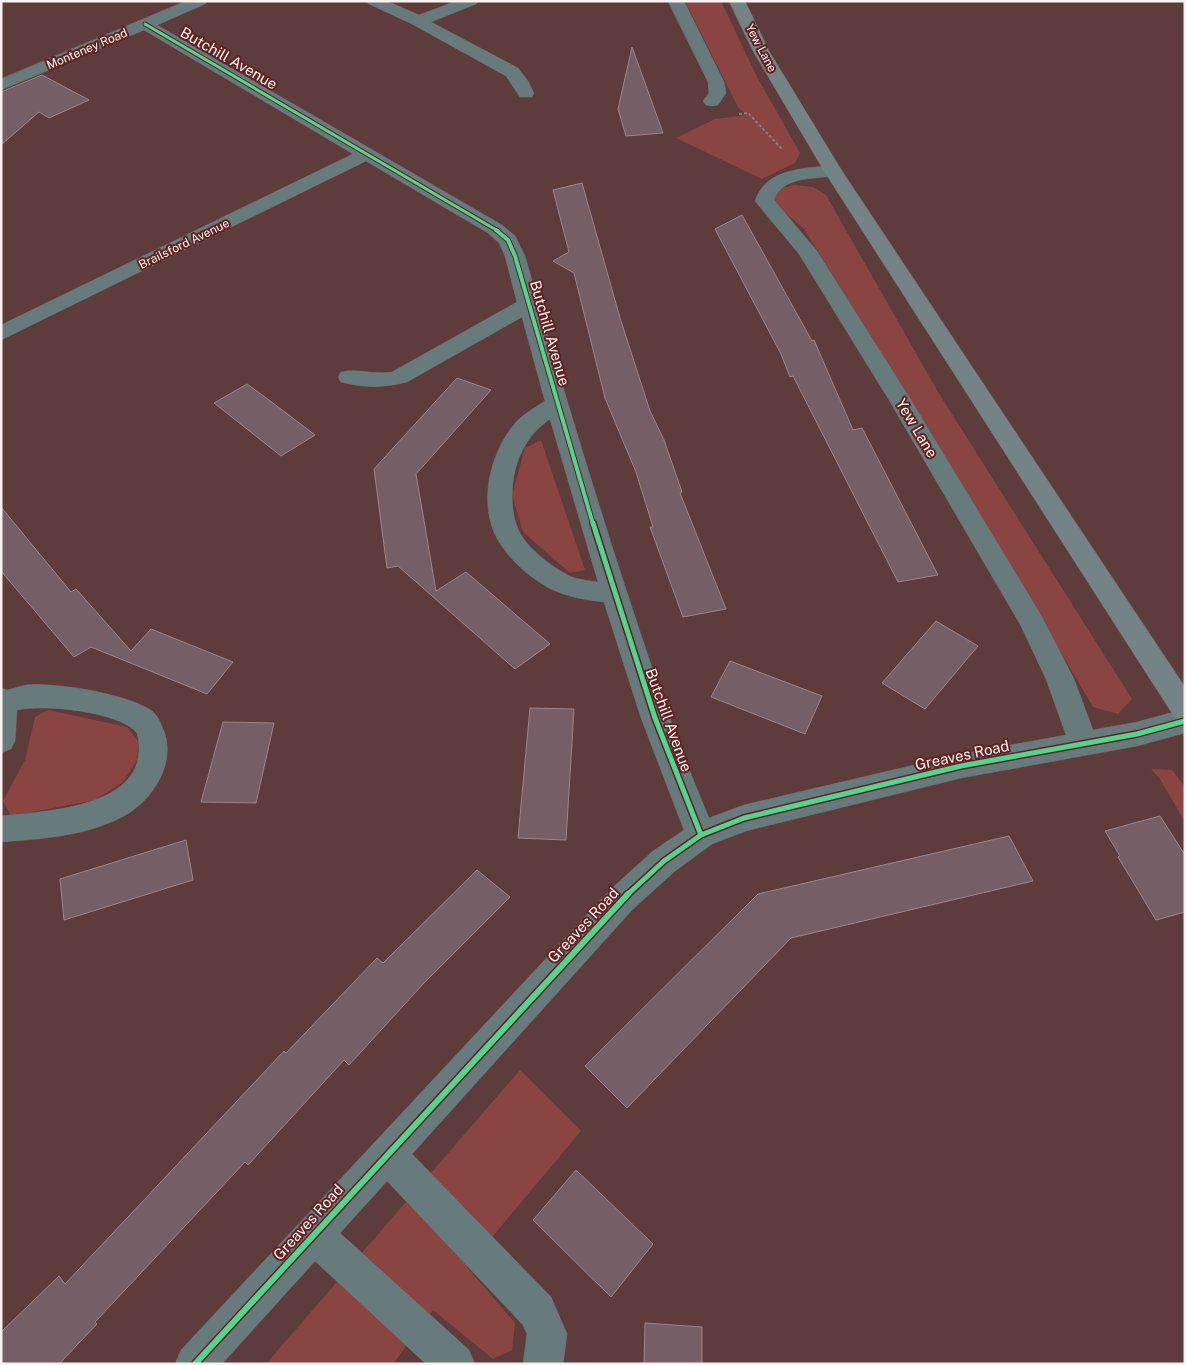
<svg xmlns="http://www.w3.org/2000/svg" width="1186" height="1365" viewBox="0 0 1186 1365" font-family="'Public Sans',sans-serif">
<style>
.green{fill:#8a4542}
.building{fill:#765e66;stroke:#9c848e}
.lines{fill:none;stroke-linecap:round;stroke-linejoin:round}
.minor-casing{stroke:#745b5b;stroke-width:1}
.major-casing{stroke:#745b5b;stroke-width:1}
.path{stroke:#7d8383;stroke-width:2;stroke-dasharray:3 2;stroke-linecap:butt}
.minor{fill:#687b7c;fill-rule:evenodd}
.major{fill:#748486;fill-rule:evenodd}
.cycleway-far3-casing{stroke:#5f2323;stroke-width:5}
.cycleway-far2-casing{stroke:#5f2323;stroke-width:6}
.cycleway-far1-casing{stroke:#5f2323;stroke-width:8}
.cycleway-casing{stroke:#5f2323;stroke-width:9}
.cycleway-far3{stroke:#53d58f;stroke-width:3}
.cycleway-far2{stroke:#53d58f;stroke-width:4}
.cycleway-far1{stroke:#53d58f;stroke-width:5}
.cycleway{stroke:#53d58f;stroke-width:6}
.labels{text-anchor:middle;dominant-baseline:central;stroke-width:4;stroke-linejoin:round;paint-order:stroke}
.far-street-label{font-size:12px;fill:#faf1f1;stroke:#5f2323}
.street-label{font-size:15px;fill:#faf1f1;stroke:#5f2323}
</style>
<rect width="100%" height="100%" fill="#5e3c3b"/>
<path class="green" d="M685 1H721L757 77 800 153 795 163 762 179 676 138 715 119 746 115 738 107Z
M794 185 813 187 826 195 938 392 1132 699 1118 714 1093 707 931 432 804 229 775 204 774 194 782 188Z
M541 440 585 570 570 573 523 532 512 495 525 448Z
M48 710 127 727 138 741 137 760 123 782 95 800 11 816 3 801 25 760 35 717Z
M1151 769 1172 770 1185 787V822L1160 779Z
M520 1070 581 1131 467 1267 515 1323 512 1350 493 1359 433 1310 393 1364H266Z"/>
<path class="building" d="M632 47 663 133 626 136 618 109Z
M42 75 89 100 49 118 39 112 1 145V92Z
M582 183 620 318 650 411 664 440 682 492 680 493 726 609 683 617 650 527H653L636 472 605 398 574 273 553 261 569 252 553 190Z
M742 215 812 341 814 340 853 430 862 428 938 575 898 582 793 376 790 377 781 354 715 229Z
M457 378 491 390 416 474 436 591 466 572 550 644 515 669 398 566 387 568 374 469Z
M247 384 269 400 315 435 281 456 214 403Z
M1 507 71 592 76 589 131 651 151 629 233 662 207 694 91 647 74 657 1 571Z
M936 621 978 646 925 709 882 683Z
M730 661 822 696 805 734 711 697Z
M530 708 574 709 566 840 518 838Z
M223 722 274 723 256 803 201 802Z
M1160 816 1185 855V912L1156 920 1118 857 1120 856 1105 831Z
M1009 836 1033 881 791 938 627 1108 585 1066 758 894Z
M186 840 193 880 64 920 60 879Z
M477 870 510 897 425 982 349 1065 344 1060 248 1165 245 1162 95 1322 97 1324 59 1364H1V1332L59 1276 65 1284 284 1051 286 1053 377 958 383 963Z
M576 1170 653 1244 611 1297 533 1220Z
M645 1323 702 1327V1364H644Z"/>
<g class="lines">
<g class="minor-casing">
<path id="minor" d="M186 1H208L205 4 157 25 502 225 515 236 525 256C552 352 581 448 611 543 641 636 671 729 709 818L744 805 961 754 1066 735 1046 679 1021 626 889 400 799 254 755 201C766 168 803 169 833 165L839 167 842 171 839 175C818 180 783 174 774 200L817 251 911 400 1041 615 1074 679 1093 730 1137 722 1185 709V733L1137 746 961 778 746 831 712 844 675 871 632 910 412 1154 551 1297 567 1334 563 1364H523L527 1334 523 1325 387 1181 340 1233 469 1350 475 1364H426L315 1261 222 1364H175L181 1350 610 890 653 851 684 830 641 718 604 602C586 600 566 597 549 588 527 576 504 555 494 532 479 496 492 449 517 421 525 413 536 407 545 401L522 317 407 382C383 388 365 388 341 382L338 377 341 372C356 368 374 375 392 372L517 302 505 256 499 243 488 233 366 161 1 340V325L353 154 144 30 1 90V79ZM550 419 598 582C590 581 583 580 575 578 557 572 525 547 518 529 511 512 511 493 514 475 519 451 530 433 550 419Z
M366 1H387L419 15 456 1H479L476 4 431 22 518 68 528 81 534 93 532 97H520L506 76 412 24 369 4Z
M668 1H684L724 82 726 93 718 105 712 106 706 105 703 101 709 93 708 82Z
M26 685C55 682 128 694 152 711 157 715 160 721 162 727 179 761 152 803 120 818 84 836 41 839 1 842V816C49 811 155 807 137 733 120 711 42 704 17 710L15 741 11 749 1 753V688L7 690Z"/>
</g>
<g class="major-casing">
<path id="major" d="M729 1H745L769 51 842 171 1185 687V721L1175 718 824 171 753 51Z"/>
</g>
<path class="path" d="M739 114 748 113 782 149"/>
<use href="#minor" class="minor"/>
<use href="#major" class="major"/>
<g class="cycleway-far3-casing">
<path id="cycleway-far3" d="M145 24 498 231"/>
</g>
<g class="cycleway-far2-casing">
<path id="cycleway-far2" d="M496 230 508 240 515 256 593 524"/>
</g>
<g class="cycleway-far1-casing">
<path id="cycleway-far1" d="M593 523 655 718 701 835
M627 895 664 861 701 835 744 818 961 766 1137 734 1185 721"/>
</g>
<g class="cycleway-casing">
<path id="cycleway" d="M195 1364 628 894"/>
</g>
<use href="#cycleway-far3" class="cycleway-far3"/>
<use href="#cycleway-far2" class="cycleway-far2"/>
<use href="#cycleway-far1" class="cycleway-far1"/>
<use href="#cycleway" class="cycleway"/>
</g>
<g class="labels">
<g class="far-street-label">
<text transform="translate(761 48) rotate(62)">Yew Lane</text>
<text transform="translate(87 49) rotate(-23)">Monteney Road</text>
<text transform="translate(184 244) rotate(-26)">Brailsford Avenue</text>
</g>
<g class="street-label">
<text transform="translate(229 58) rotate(30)">Butchill Avenue</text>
<text transform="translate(550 333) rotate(74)">Butchill Avenue</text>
<text transform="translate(917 428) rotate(59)">Yew Lane</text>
<text transform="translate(669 720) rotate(70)">Butchill Avenue</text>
<text transform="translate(962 755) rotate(-12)">Greaves Road</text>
<text transform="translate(583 925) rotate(-47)">Greaves Road</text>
<text transform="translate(308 1222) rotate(-48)">Greaves Road</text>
</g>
</g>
<rect width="1186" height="1365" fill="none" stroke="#faf1f1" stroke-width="5"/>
</svg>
